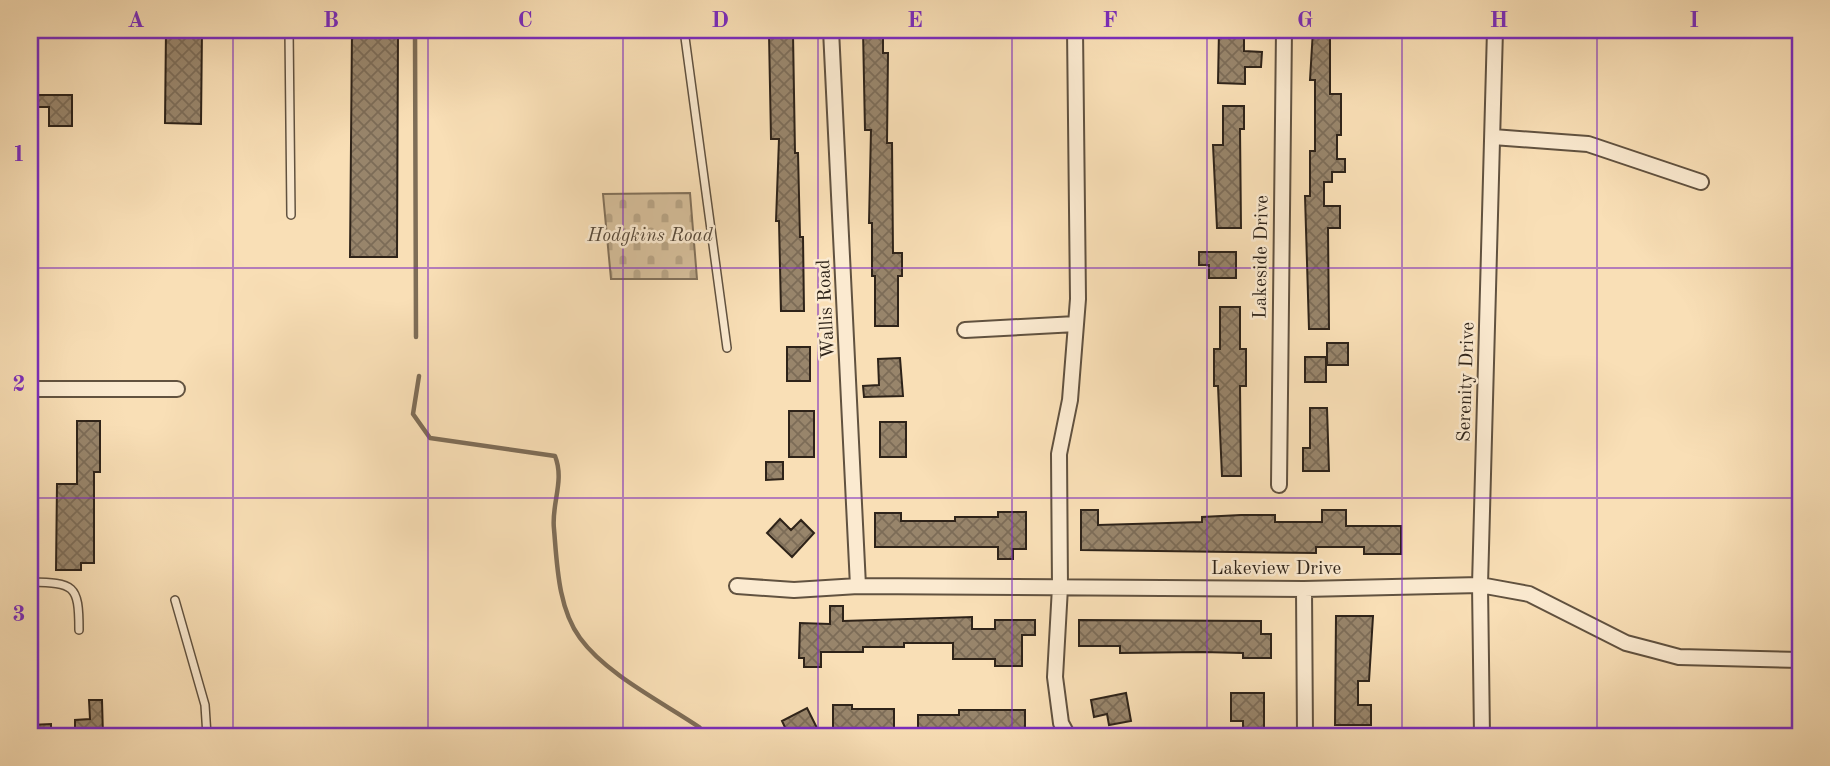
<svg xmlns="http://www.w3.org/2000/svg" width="1830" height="766" viewBox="0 0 1830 766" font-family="'Old Standard TT',serif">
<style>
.cemetery{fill:url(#cemetery-stones);stroke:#82715a;stroke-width:2}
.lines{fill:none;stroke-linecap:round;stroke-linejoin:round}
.stream{stroke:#7e6d57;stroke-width:4.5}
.building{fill:url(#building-cross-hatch);stroke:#2e2319;stroke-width:2}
.lane-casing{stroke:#615240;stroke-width:10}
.street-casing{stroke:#615240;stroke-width:18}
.lane{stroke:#fbead0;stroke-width:7}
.street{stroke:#fbead0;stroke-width:14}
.grid{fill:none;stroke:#7b2cbf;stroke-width:2;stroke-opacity:0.55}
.labels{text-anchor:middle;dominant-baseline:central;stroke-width:5;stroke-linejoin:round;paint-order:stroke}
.park-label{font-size:19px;font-style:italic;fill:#584a3a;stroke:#fbead0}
.street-label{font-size:19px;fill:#2e2319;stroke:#fbead0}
.neatline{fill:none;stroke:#7b2cbf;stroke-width:2.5}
.grid-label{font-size:23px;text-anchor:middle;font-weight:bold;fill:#7b2cbf}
</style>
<defs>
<pattern id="cemetery-stones" width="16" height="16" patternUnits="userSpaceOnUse" patternTransform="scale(1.75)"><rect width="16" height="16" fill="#d6bf9b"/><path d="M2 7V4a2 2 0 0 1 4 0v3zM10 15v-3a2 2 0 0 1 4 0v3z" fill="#b8a485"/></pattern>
<pattern id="building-cross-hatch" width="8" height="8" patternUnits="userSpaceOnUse" patternTransform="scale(1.75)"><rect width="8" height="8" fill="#98856b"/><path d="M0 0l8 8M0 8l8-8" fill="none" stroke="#7c6c57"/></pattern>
</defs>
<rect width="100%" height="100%" fill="#f9dfb6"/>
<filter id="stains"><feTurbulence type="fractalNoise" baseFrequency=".00286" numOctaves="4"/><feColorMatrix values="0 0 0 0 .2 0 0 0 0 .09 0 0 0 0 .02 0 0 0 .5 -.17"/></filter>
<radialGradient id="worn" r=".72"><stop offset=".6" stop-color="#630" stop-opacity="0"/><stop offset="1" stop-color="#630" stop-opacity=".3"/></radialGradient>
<path class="cemetery" d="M690 193 697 279H611L603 194Z"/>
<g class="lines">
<path class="stream" d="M415 30 416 337
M419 376 413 414 430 438 555 456C565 481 551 504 554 529 557 564 558 608 580 638 606 674 662 702 699 727L706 736"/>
</g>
<path class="building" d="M166 30H202L201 124 165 123Z
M352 30H398L397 257H350Z
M863 30H883V53H888L887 143H892L893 253H902V276H898V326H875V276H872V223H869L871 130H865Z
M1219 30H1244V51L1262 52 1261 67H1245V84L1218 83Z
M1313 30H1330V94H1341V135H1337V159H1345V172H1332V182H1324V206H1340V228H1328L1329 329H1309L1305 196H1310V151H1315V80H1310Z
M769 34H793L795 153H798L800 237H803L804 311H781L779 221H776L779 139H771Z
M35 95H72V126H49V107H35Z
M1223 106H1244V129H1240L1241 228H1217L1213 145H1223Z
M1199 252H1236V278H1209V265H1199Z
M1220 307H1240V349H1246V386H1240L1241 476H1222L1218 386H1214V349H1220Z
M1327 343H1348V365H1327Z
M787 347H810V381H787Z
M1305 357H1326V382H1305Z
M900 358 903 396 864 397 863 386 879 385 878 359Z
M1310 408H1327L1329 471H1303V448H1310Z
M789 411H814V457H789Z
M77 421H100V472H94V563H81V570H56L57 484H77Z
M880 422H906V457H880Z
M766 462H783V479L766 480Z
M1081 510H1098V525L1202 522V517L1241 515H1275V522H1322V510H1346V526H1401V554H1364V547H1316V553L1081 550Z
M998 512H1026V549H1013V559H998V547H875V513H901V521H955V517H998Z
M780 519 791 530 801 520 814 533 792 557 767 533Z
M830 606H843V621L972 617V629H995V620H1035V635H1022V666H995V659H953V643H904V647H863V652H821V667H804V658H799L800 623 830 624Z
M1336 616H1373L1369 681H1358V705H1371V725H1335Z
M1079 620 1261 621V634H1271V658H1243V653L1202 652 1120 653V646H1079Z
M1126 693 1131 721 1109 725 1107 714 1094 717 1091 700Z
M1231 693H1264V736H1243V721H1231Z
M89 700H102L103 736H75V720L90 719Z
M833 705H852V709H894V736H833Z
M807 708 821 736H789L782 721Z
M959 710H1025V736H918V715H959Z
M51 724V736H30V725Z"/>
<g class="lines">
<g class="lane-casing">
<path id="lane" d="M289 30 291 215
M684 30 727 348
M30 503 33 507V540L30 545
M30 582C74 583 79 584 79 630
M175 600 205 705 207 736"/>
</g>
<g class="street-casing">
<path id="street" d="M831 30 858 586
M1493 137 1588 144 1701 182
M965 330 1076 324
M30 389H177
M1279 485 1284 30
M737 586 794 590 858 586 1304 589 1480 585 1529 594 1626 643 1653 650 1679 657 1800 660
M1304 589 1305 736
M1068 736 1061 723 1055 677 1060 587 1059 454 1070 400 1078 299 1075 30
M1482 736 1480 585 1495 30"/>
</g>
<use href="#lane" class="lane"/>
<use href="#street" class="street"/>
</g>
<path class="grid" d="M233 30V736M428 30V736M623 30V736M818 30V736M1012 30V736M1207 30V736M1402 30V736M1597 30V736M30 268H1800M30 498H1800"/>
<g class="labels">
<g class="park-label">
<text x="650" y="236">Hodgkins Road</text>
</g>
<g class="street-label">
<text transform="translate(1262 257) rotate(-89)">Lakeside Drive</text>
<text transform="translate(827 309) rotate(-93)">Wallis Road</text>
<text transform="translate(1467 382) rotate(-88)">Serenity Drive</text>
<text x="1276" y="569">Lakeview Drive</text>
</g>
</g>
<rect width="1830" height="766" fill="none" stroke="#f9dfb6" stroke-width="77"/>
<rect x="38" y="38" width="1754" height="690" class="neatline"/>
<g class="grid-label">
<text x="136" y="27">A</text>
<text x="331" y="27">B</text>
<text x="525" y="27">C</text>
<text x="720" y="27">D</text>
<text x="915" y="27">E</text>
<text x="1110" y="27">F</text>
<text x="1305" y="27">G</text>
<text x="1499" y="27">H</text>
<text x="1694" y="27">I</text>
<text x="19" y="161">1</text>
<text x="19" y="391">2</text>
<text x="19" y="621">3</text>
</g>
<rect width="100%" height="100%" filter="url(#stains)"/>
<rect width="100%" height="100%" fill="url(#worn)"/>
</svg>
